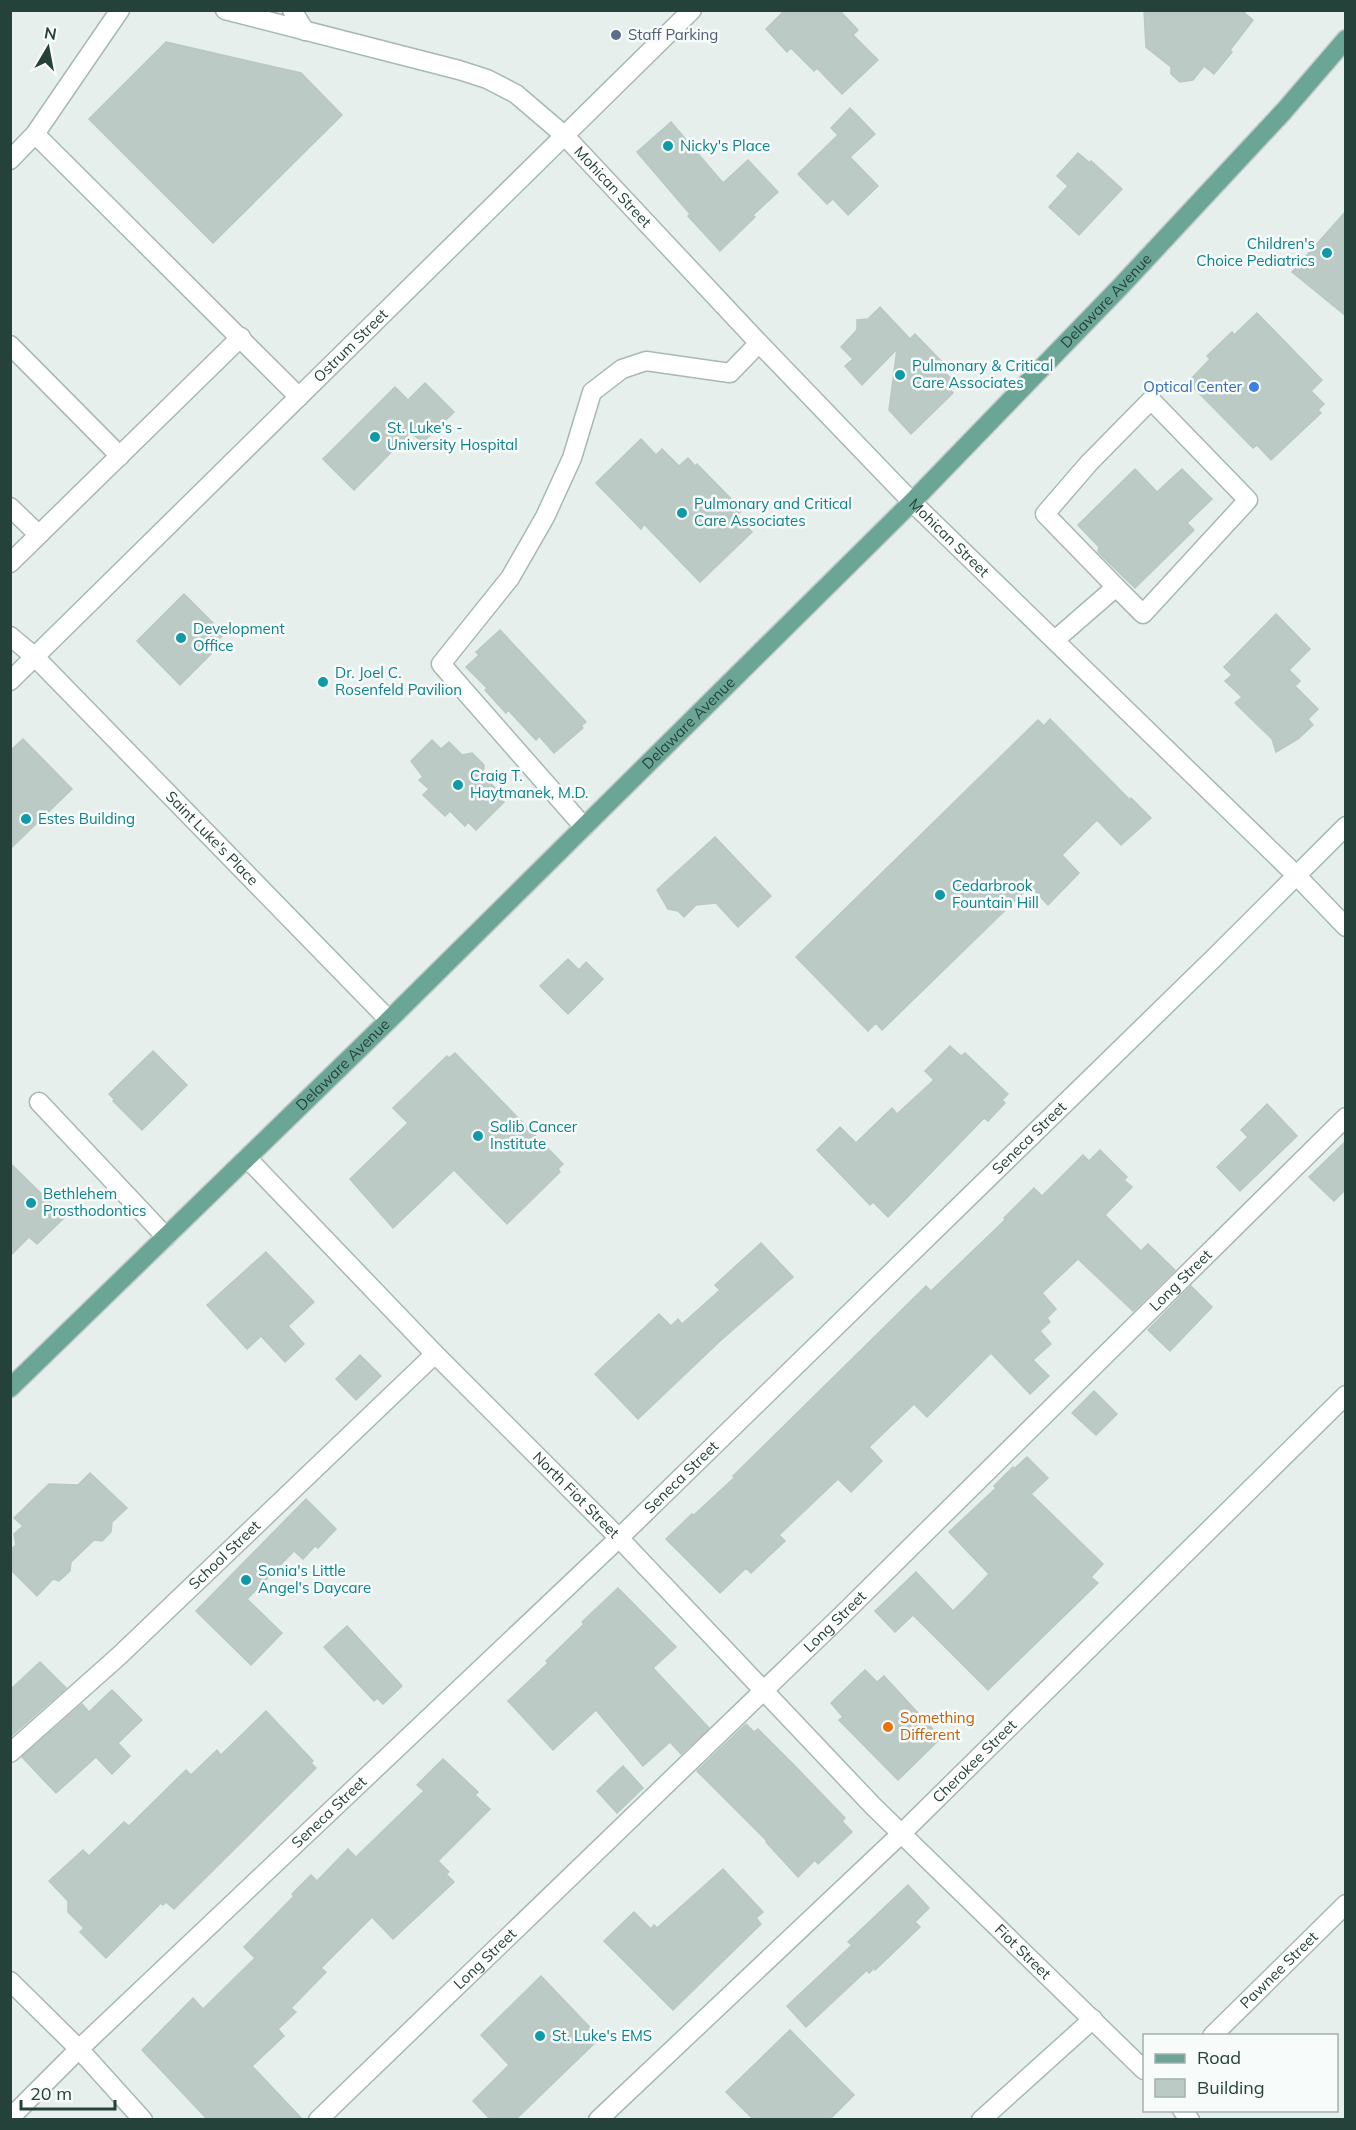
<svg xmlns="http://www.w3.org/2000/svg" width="1356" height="2130" viewBox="0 0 1356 2130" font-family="Mulish,sans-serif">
  <rect width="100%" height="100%" fill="#e6efeb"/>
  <g fill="#bbcac4" stroke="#b8c9c2" stroke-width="1.5">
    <path d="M785,10H839L858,30L853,35L878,60L842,94L817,68L814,71L791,48L787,52L766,29Z"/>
    <path d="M1144,10H1241L1253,20L1230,50L1232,52L1214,74L1204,66L1193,80L1180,82L1171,74V67L1146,47Z"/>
    <path d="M166,42L301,73L342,115L213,243L89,119Z"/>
    <path d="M850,108L875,134L850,157L878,186L848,215L833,199L827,204L798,174L838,135L831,128Z"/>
    <path d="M671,122L723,183L748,160L778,192L753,215L755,217L720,251L688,216L690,214L637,152Z"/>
    <path d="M1078,153L1090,163L1091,161L1122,189L1079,235L1049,207L1068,186L1057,176Z"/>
    <path d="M1346,211V316L1292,272Z"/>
    <path d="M880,307L910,339L915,334L946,366L942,369L955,383L949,388L953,393L911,434L889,410L897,349L862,385L845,366L853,359L841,347L857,330V320L868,319Z"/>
    <path d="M1257,313L1322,380L1311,391L1324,404L1318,410L1321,413L1271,460L1257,445L1253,448L1188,382L1210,359L1207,356L1232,332L1234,335Z"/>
    <path d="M425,383L454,412L422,443L411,432L354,490L323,459L395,387L408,400Z"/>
    <path d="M641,439L656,455L662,449L679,466L688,458L695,466L697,464L742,510L736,516L752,532L700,582L644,524L641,529L596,483Z"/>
    <path d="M1135,469L1157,492L1182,469L1212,499L1187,523L1194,530L1135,588L1098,552L1099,547L1078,525Z"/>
    <path d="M184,594L224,634L215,643L218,647L180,685L137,641Z"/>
    <path d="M1276,614L1310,649L1289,670L1300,681L1295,686L1318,709L1308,719L1313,725L1298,739L1276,752L1272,739L1235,703L1242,697L1225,681L1232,675L1224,667Z"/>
    <path d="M500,630L586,722L581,726L583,728L554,753L539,736L536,740L508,710L506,713L485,690L487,688L466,667L479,655L476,652Z"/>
    <path d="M1050,719L1130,800L1131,798L1151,818L1121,845L1097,820L1062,855L1079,873L1048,905L1030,886L882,1030L876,1023L868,1031L796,957L1038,720L1044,726Z"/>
    <path d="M23,739L72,789L10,849V751Z"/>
    <path d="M432,740L441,749L449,742L462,755L472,753L484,765L483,776L499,792L496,794L504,802L476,830L468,822L465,826L450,811L445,816L423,795L429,789L419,780L423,777L411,761Z"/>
    <path d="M715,837L771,896L738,927L716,903L696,905L684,917L678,911L668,909L657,890Z"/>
    <path d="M568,959L579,970L586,962L603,979L568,1014L540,986Z"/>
    <path d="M950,1046L961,1056L965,1053L1008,1094L1002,1100L1005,1103L988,1121L984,1118L888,1217L873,1202L870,1205L817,1150L840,1127L856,1143L892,1108L897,1114L934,1080L925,1071Z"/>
    <path d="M153,1051L187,1085L142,1130L113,1101L115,1100L109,1094Z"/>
    <path d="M455,1053L563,1164L558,1169L560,1172L507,1224L454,1170L393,1228L350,1179L408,1123L393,1108L447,1056L449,1058Z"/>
    <path d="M1267,1104L1297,1136L1240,1191L1217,1167L1248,1137L1241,1130Z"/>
    <path d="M1346,1141V1189L1334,1201L1309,1177Z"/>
    <path d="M1100,1150L1127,1177L1124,1180L1132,1187L1105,1215L1141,1251L1148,1244L1175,1270L1133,1311L1078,1259L1042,1293L1056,1309L1047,1318L1050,1322L1040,1331L1051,1344L1033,1360L1049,1376L1030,1394L991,1353L927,1417L914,1404L869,1447L882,1461L851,1492L838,1479L779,1535L785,1541L769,1556L751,1573L746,1568L720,1593L666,1539L692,1514L694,1515L735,1477L733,1476L926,1286L931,1291L1005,1220L1004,1218L1034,1188L1042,1196L1083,1155L1089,1161Z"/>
    <path d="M10,1163L65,1217L37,1244L29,1237L10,1256Z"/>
    <path d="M761,1243L793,1277L720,1341L638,1419L595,1374L659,1314L671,1326L678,1319L682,1324L720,1290L715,1285Z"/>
    <path d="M266,1252L314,1302L288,1326L304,1344L285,1362L261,1336L247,1349L207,1305Z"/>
    <path d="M1191,1286L1212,1307L1170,1351L1148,1330Z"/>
    <path d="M360,1355L381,1376L356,1400L336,1379Z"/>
    <path d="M1094,1391L1117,1414L1096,1435L1072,1413Z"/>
    <path d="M1027,1457L1048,1478L1031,1494L1103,1564L1091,1577L1098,1583L988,1690L913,1615L895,1632L875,1611L916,1572L953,1611L971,1593L989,1574L949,1532L996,1488L994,1486L1013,1467L1014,1469Z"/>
    <path d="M90,1473L127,1508L112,1522L111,1532L102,1541L94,1540L71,1562L70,1571L59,1581L53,1579L37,1596L10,1569V1550L16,1545L14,1534L23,1526L14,1518L49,1484L78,1485Z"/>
    <path d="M306,1499L336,1529L318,1548L315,1546L303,1559L294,1551L247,1599L282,1633L251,1665L196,1611Z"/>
    <path d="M618,1588L676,1647L653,1668L709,1728L681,1754L670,1742L643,1766L596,1710L553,1750L508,1701L548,1663L546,1661L584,1624L582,1622Z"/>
    <path d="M347,1626L402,1686L383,1704L377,1698L374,1701L324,1647Z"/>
    <path d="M40,1662L66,1688L10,1737V1690Z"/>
    <path d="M865,1670L877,1682L884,1676L941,1738L898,1780L839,1720L843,1717L831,1703Z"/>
    <path d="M112,1690L142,1720L118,1743L130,1756L112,1774L96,1757L56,1793L22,1757L82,1704L89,1712Z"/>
    <path d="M266,1711L313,1761L311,1763L316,1768L174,1909L166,1902L163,1905L161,1903L106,1958L80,1932L84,1928L68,1912V1901L49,1881L83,1850L89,1856L124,1822L129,1826L186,1770L191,1775L217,1750L221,1755Z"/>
    <path d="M746,1724L754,1732L758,1729L793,1764L845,1818L842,1821L852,1832L818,1864L815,1860L798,1877L766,1842L767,1841L697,1771Z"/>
    <path d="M443,1759L478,1792L475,1795L490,1809L438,1861L449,1872L446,1874L454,1882L393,1939L372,1917L321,1968L326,1972L291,2008L296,2012L278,2029L284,2036L252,2066L303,2120H208L142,2050L193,1998L203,2009L255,1958L244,1947L294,1896L292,1894L311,1875L317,1881L348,1849L356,1857L424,1791L417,1785Z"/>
    <path d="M623,1766L643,1788L617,1813L597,1791Z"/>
    <path d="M723,1869L763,1912L756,1918L761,1924L673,2010L604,1941L634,1912L651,1929L654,1925L657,1928Z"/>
    <path d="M908,1885L929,1908L915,1922L920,1927L875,1970L874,1968L869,1973L867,1970L806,2027L787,2006L852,1945L848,1942Z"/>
    <path d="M541,1976L600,2038L515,2120H491L473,2101L509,2065L481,2035Z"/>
    <path d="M790,2030L854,2095L829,2120H754L726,2092Z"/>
  </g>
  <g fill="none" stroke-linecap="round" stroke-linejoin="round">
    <defs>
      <g id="minor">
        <path id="s1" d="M225,10L459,70L487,79L516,94L564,135L759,343L912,502L1297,876L1346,927"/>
        <path d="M292,10L305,31"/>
        <path d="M35,134L299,397"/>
        <path d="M10,160L35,134L120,10"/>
        <path d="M10,345L120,456"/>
        <path d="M10,507L39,535"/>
        <path d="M10,563L241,337"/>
        <path id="s2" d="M10,636L35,657L389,1020"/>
        <path d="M1055,640L1116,587L1143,614L1248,500L1151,400L1089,463L1045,514L1116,587"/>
        <path id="s3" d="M10,681L692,10"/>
        <path d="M584,827L441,664L510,578L545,517L572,458L592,392L622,369L646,361L730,373L759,343"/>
        <path d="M39,1102L166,1237"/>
        <path id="s4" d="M247,1158L435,1354L619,1538L873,1806L1144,2070"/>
        <path id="s5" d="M10,1753L120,1655L435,1354"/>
        <path d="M10,1981L79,2049L143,2120"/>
        <path id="s6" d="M1212,2036L1346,1904"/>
        <path d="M1182,2110L1190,2120"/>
        <path id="s7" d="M10,2118L79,2049L619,1538L1216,956L1346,826"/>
        <path id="s8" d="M318,2120L841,1616L1346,1117"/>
        <path id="s9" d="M598,2120L901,1834L1346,1395"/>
        <path d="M981,2120L1093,2019"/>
      </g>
      <g id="major">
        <path id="s10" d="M10,1388L389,1020L912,502L1121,286L1284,111L1346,39"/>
      </g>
    </defs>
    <use href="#minor" stroke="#a8b8b2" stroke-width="21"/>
    <use href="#major" stroke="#c2cac8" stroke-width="21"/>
    <use href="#minor" stroke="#fff" stroke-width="18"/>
    <use href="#major" stroke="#6aa596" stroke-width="18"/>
  </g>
  <circle fill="#5c6f8a" stroke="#f7fbf9" stroke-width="2" cx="616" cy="35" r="6"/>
  <g fill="#0f9aa8" stroke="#f7fbf9" stroke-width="2">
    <circle cx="668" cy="146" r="6"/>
    <circle cx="1327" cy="253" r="6"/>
    <circle cx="900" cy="375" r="6"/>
    <circle cx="375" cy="437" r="6"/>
    <circle cx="682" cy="513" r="6"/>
    <circle cx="181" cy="638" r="6"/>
    <circle cx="323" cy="682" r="6"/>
    <circle cx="458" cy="785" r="6"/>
    <circle cx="26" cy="819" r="6"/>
    <circle cx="940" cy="895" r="6"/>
    <circle cx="478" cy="1136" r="6"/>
    <circle cx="31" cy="1203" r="6"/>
    <circle cx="246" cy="1580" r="6"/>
    <circle cx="540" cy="2036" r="6"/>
  </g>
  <circle fill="#3f7fe0" stroke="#f7fbf9" stroke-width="2" cx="1254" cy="387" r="6"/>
  <circle fill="#e8710a" stroke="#f7fbf9" stroke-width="2" cx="888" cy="1727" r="6"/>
  <g text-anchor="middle" stroke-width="5" stroke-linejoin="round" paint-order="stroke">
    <g font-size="15" fill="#4e5e75" stroke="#f7fbf9" text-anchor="start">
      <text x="628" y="40">Staff Parking</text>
    </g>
    <g font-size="15" fill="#0d838f" stroke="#f7fbf9" text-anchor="start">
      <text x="680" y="151">Nicky's Place</text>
      <text x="1315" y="249" text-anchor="end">Children's<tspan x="1315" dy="17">Choice Pediatrics</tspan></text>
      <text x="912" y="371">Pulmonary &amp; Critical<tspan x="912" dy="17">Care Associates</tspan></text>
      <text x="387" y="433">St. Luke's -<tspan x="387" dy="17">University Hospital</tspan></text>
      <text x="694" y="509">Pulmonary and Critical<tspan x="694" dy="17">Care Associates</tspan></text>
      <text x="193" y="634">Development<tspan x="193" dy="17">Office</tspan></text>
      <text x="335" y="678">Dr. Joel C.<tspan x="335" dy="17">Rosenfeld Pavilion</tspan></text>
      <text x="470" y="781">Craig T.<tspan x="470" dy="17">Haytmanek, M.D.</tspan></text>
      <text x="38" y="824">Estes Building</text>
      <text x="952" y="891">Cedarbrook<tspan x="952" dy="17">Fountain Hill</tspan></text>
      <text x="490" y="1132">Salib Cancer<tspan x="490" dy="17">Institute</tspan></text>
      <text x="43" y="1199">Bethlehem<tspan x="43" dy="17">Prosthodontics</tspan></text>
      <text x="258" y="1576">Sonia's Little<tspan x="258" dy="17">Angel's Daycare</tspan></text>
      <text x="552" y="2041">St. Luke's EMS</text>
    </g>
    <g font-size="15" fill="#24423a" stroke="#f7fbf9">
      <text dy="5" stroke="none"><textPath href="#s1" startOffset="438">Mohican Street</textPath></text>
      <text dy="5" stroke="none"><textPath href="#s10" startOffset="1544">Delaware Avenue</textPath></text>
      <text dy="5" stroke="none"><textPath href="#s3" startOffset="478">Ostrum Street</textPath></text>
      <text dy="5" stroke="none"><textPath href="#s1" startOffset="924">Mohican Street</textPath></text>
      <text dy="5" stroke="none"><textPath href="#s10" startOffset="950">Delaware Avenue</textPath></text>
      <text dy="5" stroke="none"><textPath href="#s2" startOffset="286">Saint Luke's Place</textPath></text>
      <text dy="5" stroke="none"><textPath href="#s10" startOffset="464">Delaware Avenue</textPath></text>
      <text dy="5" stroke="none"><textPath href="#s7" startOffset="1414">Seneca Street</textPath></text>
      <text dy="5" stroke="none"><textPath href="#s8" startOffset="1204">Long Street</textPath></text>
      <text dy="5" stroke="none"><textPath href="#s7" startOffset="928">Seneca Street</textPath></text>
      <text dy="5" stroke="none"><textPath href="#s4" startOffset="471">North Fiot Street</textPath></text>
      <text dy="5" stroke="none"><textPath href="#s5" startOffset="292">School Street</textPath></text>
      <text dy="5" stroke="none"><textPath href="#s8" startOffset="718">Long Street</textPath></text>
      <text dy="5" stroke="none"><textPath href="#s9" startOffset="520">Cherokee Street</textPath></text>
      <text dy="5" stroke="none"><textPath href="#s7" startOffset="442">Seneca Street</textPath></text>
      <text dy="5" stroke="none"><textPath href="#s4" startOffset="1110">Fiot Street</textPath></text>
      <text dy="5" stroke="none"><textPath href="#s8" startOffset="232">Long Street</textPath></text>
      <text dy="5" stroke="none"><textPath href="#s6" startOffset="94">Pawnee Street</textPath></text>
    </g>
    <g font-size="15" fill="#366cbe" stroke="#f7fbf9" text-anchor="end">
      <text x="1242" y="392">Optical Center</text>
    </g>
    <g font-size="15" fill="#c56008" stroke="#f7fbf9" text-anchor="start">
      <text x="900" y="1723">Something<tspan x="900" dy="17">Different</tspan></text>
    </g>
  </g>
  <rect width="1356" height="2130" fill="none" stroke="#24423a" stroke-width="24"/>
  <rect x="1143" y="2034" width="195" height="78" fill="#f7fbf9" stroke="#a3b1ad" stroke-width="1.5"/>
  <rect x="1155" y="2054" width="30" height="9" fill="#6aa596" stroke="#a3b1ad" stroke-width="1.5"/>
  <text x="1197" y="2064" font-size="18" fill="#24423a">Road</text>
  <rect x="1155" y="2079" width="30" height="18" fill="#bbcac4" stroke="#a3b1ad" stroke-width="1.5"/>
  <text x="1197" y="2094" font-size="18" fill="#24423a">Building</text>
  <g transform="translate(48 48) rotate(10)" stroke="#f7fbf9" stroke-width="4.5" paint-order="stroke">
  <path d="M0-4.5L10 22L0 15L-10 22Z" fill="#24423a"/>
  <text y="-9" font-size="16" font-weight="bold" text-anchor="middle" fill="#24423a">N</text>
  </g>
  <path d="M21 2100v9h94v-9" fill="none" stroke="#24423a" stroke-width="3"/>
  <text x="30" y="2100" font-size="18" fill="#24423a" stroke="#f7fbf9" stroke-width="4.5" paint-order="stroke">20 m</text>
</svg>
